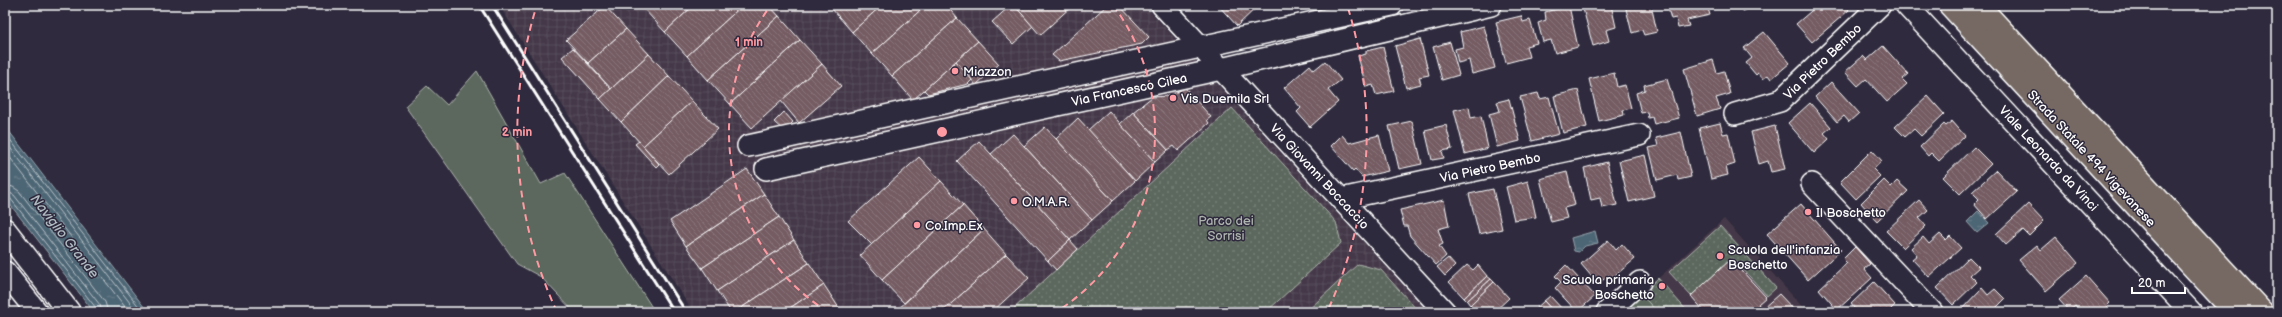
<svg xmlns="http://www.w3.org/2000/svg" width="2282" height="317" viewBox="0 0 2282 317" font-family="'Balsamiq Sans',sans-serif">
  <defs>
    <pattern id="industrial-grid" width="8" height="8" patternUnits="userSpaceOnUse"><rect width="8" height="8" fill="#443948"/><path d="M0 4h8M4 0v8" fill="none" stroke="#574d5a"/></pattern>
    <pattern id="park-dots" width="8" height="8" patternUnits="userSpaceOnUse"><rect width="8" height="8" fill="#5c685d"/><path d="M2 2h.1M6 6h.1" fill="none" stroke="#747f75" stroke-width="1.8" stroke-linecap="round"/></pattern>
    <pattern id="water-ripples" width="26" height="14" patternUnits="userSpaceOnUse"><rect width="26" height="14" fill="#4d6675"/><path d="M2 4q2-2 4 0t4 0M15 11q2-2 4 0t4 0" fill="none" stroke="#687d8a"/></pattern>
    <pattern id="building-back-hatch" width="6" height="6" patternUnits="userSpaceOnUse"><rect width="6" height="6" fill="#745c63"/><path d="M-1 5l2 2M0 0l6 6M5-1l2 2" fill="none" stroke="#89747a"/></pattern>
  </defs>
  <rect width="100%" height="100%" fill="#2f2a3d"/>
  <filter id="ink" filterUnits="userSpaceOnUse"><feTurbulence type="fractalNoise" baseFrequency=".025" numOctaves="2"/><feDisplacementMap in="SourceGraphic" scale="8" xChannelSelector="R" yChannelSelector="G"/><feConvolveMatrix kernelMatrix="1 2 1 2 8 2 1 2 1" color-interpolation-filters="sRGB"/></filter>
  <g filter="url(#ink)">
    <path fill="#443948" d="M1724,219L1807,312H1621Z"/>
    <path fill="url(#industrial-grid)" d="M499,5H1144L1428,312H693Z"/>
    <g fill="#5c685d" stroke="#aeb4ae">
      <path d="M477,71L541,184L565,173L655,312H574L541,277L517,264L405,106L427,86L447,105Z"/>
      <path d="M1641,294L1657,312H1621Z"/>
    </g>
    <g fill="url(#park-dots)" stroke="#aeb4ae">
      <path d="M1232,108L1336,222L1341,243L1266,312H1010Z"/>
      <path d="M1720,226L1776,288L1767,296L1733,258L1691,296L1669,272Z"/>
      <path d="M1358,264L1381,270L1419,312H1306Z"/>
      <path d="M1658,278L1688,312H1657L1641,294Z"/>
    </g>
    <g fill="url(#water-ripples)" stroke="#94a3ac">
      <path d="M5,126L148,312H94L5,198Z"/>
      <path d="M1978,211L1989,223L1977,233L1967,222Z"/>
      <path d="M1595,231L1598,243L1585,246L1579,252L1574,251L1571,238Z"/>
    </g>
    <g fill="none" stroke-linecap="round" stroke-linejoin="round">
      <g stroke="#b8c2c8" stroke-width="1">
        <path d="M5,133L143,312"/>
        <path d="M5,141L137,312"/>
        <path d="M5,151L129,312"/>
        <path d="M5,185L13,187L19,191L105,302L108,312"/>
        <path d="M5,191L14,195L100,305L102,312"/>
        <path d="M5,196L10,198L96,308L97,312"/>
      </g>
    </g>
    <g fill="url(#building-back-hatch)" stroke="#fff">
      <path d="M647,5H694L665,32L643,8Z"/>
      <path d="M694,5H743L687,56L665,32Z"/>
      <path d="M743,5H769L779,16L708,80L687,56Z"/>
      <path d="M837,5H882L852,32L832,9Z"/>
      <path d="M882,5H926L872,54L852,32Z"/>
      <path d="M926,5H946L957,18L892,76L872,54Z"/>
      <path d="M1011,5H1014L1033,26L1013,44L992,22Z"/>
      <path d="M1018,5H1073L1040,35L1016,7Z"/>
      <path d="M1107,5H1119L1149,37L1142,44L1059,61L1052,55Z"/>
      <path d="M1218,5H1259L1237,26Z"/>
      <path d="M1582,5H1611L1616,27L1606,30L1609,41L1593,46Z"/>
      <path d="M1625,5H1651L1657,32L1644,35L1642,30L1632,33Z"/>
      <path d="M1667,5H1707L1710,15L1687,20L1689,26L1678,28L1676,18L1671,19Z"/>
      <path d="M1740,5H1756L1757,6L1742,11Z"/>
      <path d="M1818,5H1845L1849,10L1812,42L1796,24Z"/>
      <path d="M605,6L626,29L588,63L566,40Z"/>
      <path d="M1569,6L1578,47L1555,53L1551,40L1543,42L1538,23L1546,20L1545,12Z"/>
      <path d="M779,16L800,40L730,104L708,80Z"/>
      <path d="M1521,16L1523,22L1530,20L1537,43L1526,46L1529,57L1506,63L1496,22Z"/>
      <path d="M957,18L978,41L913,100L892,76Z"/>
      <path d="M1484,26L1495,68L1472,74L1469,60L1458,63L1455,49L1463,47L1460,32Z"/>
      <path d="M626,29L649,54L611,89L588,63Z"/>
      <path d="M1764,32L1790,63L1771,79L1768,75L1763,79L1758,73L1756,75L1746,63L1752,58L1744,48Z"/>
      <path d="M1420,39L1429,75L1419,77L1421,84L1406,88L1395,46Z"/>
      <path d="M800,40L822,64L752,128L730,104Z"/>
      <path d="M978,41L999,64L976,85L956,61Z"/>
      <path d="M1450,42L1459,75L1442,80L1433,47Z"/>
      <path d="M1883,46L1908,74L1902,79L1907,84L1887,102L1866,79L1858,86L1845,72L1863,56L1867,60Z"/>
      <path d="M1383,47L1394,91L1376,95L1373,85L1366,87L1358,56L1366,54V51Z"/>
      <path d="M573,48L611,89L600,99L562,57Z"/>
      <path d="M649,54L669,76L621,122L600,99Z"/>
      <path d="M1713,60L1717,73L1724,71L1730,94L1716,98L1720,109L1697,116L1684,69Z"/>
      <path d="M956,61L972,80L968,84L928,94L924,90Z"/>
      <path d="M1325,61L1341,80L1328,90L1338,102L1310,127L1297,112L1301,108L1284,88L1310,65L1314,70Z"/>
      <path d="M822,64L841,86L799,123L781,101Z"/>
      <path d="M1614,73L1617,87L1625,85L1631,108L1623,110L1624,115L1599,121L1589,79Z"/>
      <path d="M669,76L692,101L643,146L621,122Z"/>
      <path d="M1667,79L1679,118L1654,124L1652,117L1648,118L1647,112L1641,113L1636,93L1645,90L1644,85Z"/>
      <path d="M1831,82L1859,113L1849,122L1844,116L1837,122L1815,97Z"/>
      <path d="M1185,88L1211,117L1207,120L1209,123L1178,151L1174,146L1168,150L1133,112L1152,97L1168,96Z"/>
      <path d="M1578,90L1587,127L1563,133L1554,96Z"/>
      <path d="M1538,93L1540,99L1549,97L1559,134L1532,141L1520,97Z"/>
      <path d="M1928,96L1944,114L1921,136L1914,129L1905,137L1895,127Z"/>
      <path d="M1509,99L1520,141L1497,147L1489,114L1500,111L1497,102Z"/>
      <path d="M692,101L718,129L669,174L643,146Z"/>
      <path d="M1810,103L1831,127L1824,133L1829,139L1814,153L1788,123Z"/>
      <path d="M1469,107L1471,118L1481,116L1488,148L1465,154L1454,110Z"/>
      <path d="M1109,111L1155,162L1135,181L1088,130Z"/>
      <path d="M784,112L793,122L784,131L774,122Z"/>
      <path d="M1133,112L1168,150L1155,162L1120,124Z"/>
      <path d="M1078,118L1135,181L1113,201L1056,139Z"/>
      <path d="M1412,121L1422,164L1399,169L1389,126Z"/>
      <path d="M1952,121L1965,136L1939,161L1931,153L1928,156L1920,147L1944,124L1946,126Z"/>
      <path d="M1720,123L1723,134L1728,133L1735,164L1726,167L1728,175L1711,179L1699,128Z"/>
      <path d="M1446,125L1452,149L1442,151L1444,158L1432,160L1425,130Z"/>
      <path d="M1775,126L1785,169L1771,172L1768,161L1759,164L1751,132Z"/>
      <path d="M1045,127L1113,201L1092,220L1024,146Z"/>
      <path d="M1681,132L1691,177L1678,180L1677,175L1657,180L1649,148L1658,146L1656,138Z"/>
      <path d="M1013,134L1092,220L1070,240L991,154Z"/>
      <path d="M1342,135L1349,143L1379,135L1388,171L1362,177L1355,169L1353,171L1331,146Z"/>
      <path d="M639,141L659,164L656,167L635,144Z"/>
      <path d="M979,141L1070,240L1048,261L957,161Z"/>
      <path d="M1974,147L1991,164L1960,194L1943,177Z"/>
      <path d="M1872,150L1882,161L1873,169L1880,176L1856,199L1840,182Z"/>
      <path d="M1645,155L1654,196L1629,202L1619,161Z"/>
      <path d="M919,157L941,181L872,245L848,221Z"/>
      <path d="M1607,162L1617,205L1602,208L1600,198L1591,200L1584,168Z"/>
      <path d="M747,169L764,194L686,246L670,221Z"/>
      <path d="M1996,170L2017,192L1987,219L1974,204L1979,199L1972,192Z"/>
      <path d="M1567,172L1575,205L1564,208L1567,218L1551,222L1540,179Z"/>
      <path d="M1884,180L1891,187L1897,181L1908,191L1877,221L1861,203Z"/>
      <path d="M941,181L963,205L882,280L860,255Z"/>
      <path d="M1528,181L1536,217L1514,220L1506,187Z"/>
      <path d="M1493,189L1502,229L1479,234L1469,194Z"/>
      <path d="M764,194L779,217L702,268L686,246Z"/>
      <path d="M1444,200L1449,226L1438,229L1443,244L1439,246L1446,256L1436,265L1410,236L1407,226H1404L1400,210Z"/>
      <path d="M1919,200L1928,210L1919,218L1926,226L1903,248L1886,231Z"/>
      <path d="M1801,204L1841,250L1808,280L1767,234Z"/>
      <path d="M2028,204L2044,221L2029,236L2023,230L2006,245L1996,234Z"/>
      <path d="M963,205L984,229L904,303L882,280Z"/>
      <path d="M779,217L794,240L717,291L702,268Z"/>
      <path d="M984,229L1006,254L942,312H895Z"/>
      <path d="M1940,234L1946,240L1950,236L1961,248L1929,277L1912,259L1917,255L1911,248L1923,237L1929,244Z"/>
      <path d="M2056,237L2078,263L2046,291L2019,260L2037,245L2041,250Z"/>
      <path d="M794,240L809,263L735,312H731L717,291Z"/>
      <path d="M1070,240L1078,249L1056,270L1048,261Z"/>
      <path d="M1608,240L1616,250L1622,244L1635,259L1612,278L1609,275L1598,284L1581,264Z"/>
      <path d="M1855,247L1870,264L1864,269L1872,278L1837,310L1819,289L1847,263L1843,259Z"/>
      <path d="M1006,254L1029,278L992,312H942Z"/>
      <path d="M1969,257L1979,267L1970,275L1977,282L1953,305L1937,288Z"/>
      <path d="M1448,258L1455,266L1445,276L1437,267Z"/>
      <path d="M1731,259L1766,297L1758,304L1762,309L1779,294L1796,312H1705L1691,296Z"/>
      <path d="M809,263L824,285L784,312H735Z"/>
      <path d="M1467,265L1473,270L1478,265L1487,276L1464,298L1449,282Z"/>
      <path d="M1566,265L1595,296L1577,312L1555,288L1561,282L1555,276Z"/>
      <path d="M1487,276L1491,279L1467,301L1464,298Z"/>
      <path d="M2086,276L2110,303L2101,312H2080L2075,306L2069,311L2059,300Z"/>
      <path d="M1491,279L1494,282L1470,305L1467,301Z"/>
      <path d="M1494,282L1509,298L1494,312L1491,310L1477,312L1470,305Z"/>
      <path d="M1874,282L1895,305L1888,312H1857L1851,304Z"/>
      <path d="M824,285L839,308L833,312H784Z"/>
      <path d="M1982,288L1988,295L1995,289L2005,299L1992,312H1959Z"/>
      <path d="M1550,296L1565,312H1554L1544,301Z"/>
      <path d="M1544,301L1554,312H1532Z"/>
    </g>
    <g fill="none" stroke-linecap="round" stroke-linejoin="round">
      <defs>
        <g id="street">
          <path d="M1162,5L1445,312"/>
          <path d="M1906,5L2191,312"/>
          <path d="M1735,114L1780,101L1880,5"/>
          <path d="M748,146L1392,5"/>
          <path d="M766,169L1221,69L1491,5"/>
          <path d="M1812,184L1932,312"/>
          <path d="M1341,199L1639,135"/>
          <path d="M5,272L37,312"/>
          <path d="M1607,312L1640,282"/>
        </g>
        <path id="secondary" d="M5,230L69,312"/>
        <g id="primary">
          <path d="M1950,5L2235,312"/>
          <path d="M1978,5L2262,312"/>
        </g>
      </defs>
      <use href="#street" stroke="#fff" stroke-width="24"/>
      <use href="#secondary" stroke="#fff" stroke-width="25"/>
      <use href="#primary" stroke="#fff" stroke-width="25"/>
      <use href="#street" stroke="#2f2a3d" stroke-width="21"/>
      <use href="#secondary" stroke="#2f2a3d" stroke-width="22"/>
      <use href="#primary" stroke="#766964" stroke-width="22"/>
      <g stroke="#fff" stroke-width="3">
        <path d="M479,5L674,312"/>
        <path d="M492,5L686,312"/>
      </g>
    </g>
  </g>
  <g fill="none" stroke="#ff9aa2" stroke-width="2" stroke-dasharray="7 5">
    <path d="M828 312A213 213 0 0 1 771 5M1113 5A213 213 0 0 1 1056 312"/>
    <path d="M557 312A425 425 0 0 1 536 8M1348 8A425 425 0 0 1 1327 312"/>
  </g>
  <g fill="#ff9aa2" stroke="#2f2a3d" stroke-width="1.5">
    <circle cx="955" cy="71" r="4"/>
    <circle cx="1173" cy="98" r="4"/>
    <circle cx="1014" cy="201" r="4"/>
    <circle cx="1808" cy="212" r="4"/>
    <circle cx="917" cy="225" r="4"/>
    <circle cx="1720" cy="256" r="4"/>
    <circle cx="1662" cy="286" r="4"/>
  </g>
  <g text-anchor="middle" stroke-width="3" stroke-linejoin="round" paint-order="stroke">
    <g font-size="13" fill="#fff" stroke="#2f2a3d">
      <text transform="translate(1822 61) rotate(-44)" y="5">Via Pietro Bembo</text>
      <text transform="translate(1129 89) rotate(-12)" y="5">Via Francesco Cilea</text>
      <text transform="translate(2049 158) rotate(47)" y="5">Viale Leonardo da Vinci</text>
      <text transform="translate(2092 158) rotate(47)" y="5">Strada Statale 494 Vigevanese</text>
      <text transform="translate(1490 167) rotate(-12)" y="5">Via Pietro Bembo</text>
      <text transform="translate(1320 176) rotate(47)" y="5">Via Giovanni Boccaccio</text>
    </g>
    <g font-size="13" fill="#fff" stroke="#2f2a3d" text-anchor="start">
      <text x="963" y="76">Miazzon</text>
      <text x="1181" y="103">Vis Duemila Srl</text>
      <text x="1022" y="206">O.M.A.R.</text>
      <text x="1816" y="217">Il Boschetto</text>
      <text x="925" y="230">Co.Imp.Ex</text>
      <text x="1728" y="254">Scuola dell'infanzia<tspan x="1728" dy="15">Boschetto</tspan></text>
      <text x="1654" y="284" text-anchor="end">Scuola primaria<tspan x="1654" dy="15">Boschetto</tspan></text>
    </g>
    <g font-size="13" fill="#aeb4ae" stroke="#2f2a3d">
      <text x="1226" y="225">Parco dei<tspan x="1226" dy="15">Sorrisi</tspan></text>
    </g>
    <g font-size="14" font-style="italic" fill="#afbac1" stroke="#2f2a3d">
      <text transform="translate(65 236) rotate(52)" y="5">Naviglio Grande</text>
    </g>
  </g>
  <circle cx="942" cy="132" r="6" fill="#ff9aa2" stroke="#2f2a3d" stroke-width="2"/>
  <g font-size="12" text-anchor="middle" font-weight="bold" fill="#ff9aa2" stroke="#2f2a3d" stroke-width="3" stroke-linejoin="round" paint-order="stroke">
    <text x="749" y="46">1 min</text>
    <text x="517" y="136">2 min</text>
  </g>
  <rect width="2282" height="317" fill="none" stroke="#2f2a3d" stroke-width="20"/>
  <rect x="10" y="10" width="2262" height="297" fill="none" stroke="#fff" stroke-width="1.5" filter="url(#ink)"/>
  <path d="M2132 287v6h53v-6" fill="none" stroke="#ffffff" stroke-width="2"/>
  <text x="2138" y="287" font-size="12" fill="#ffffff" stroke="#2f2a3d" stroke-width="3" paint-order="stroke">20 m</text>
</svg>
